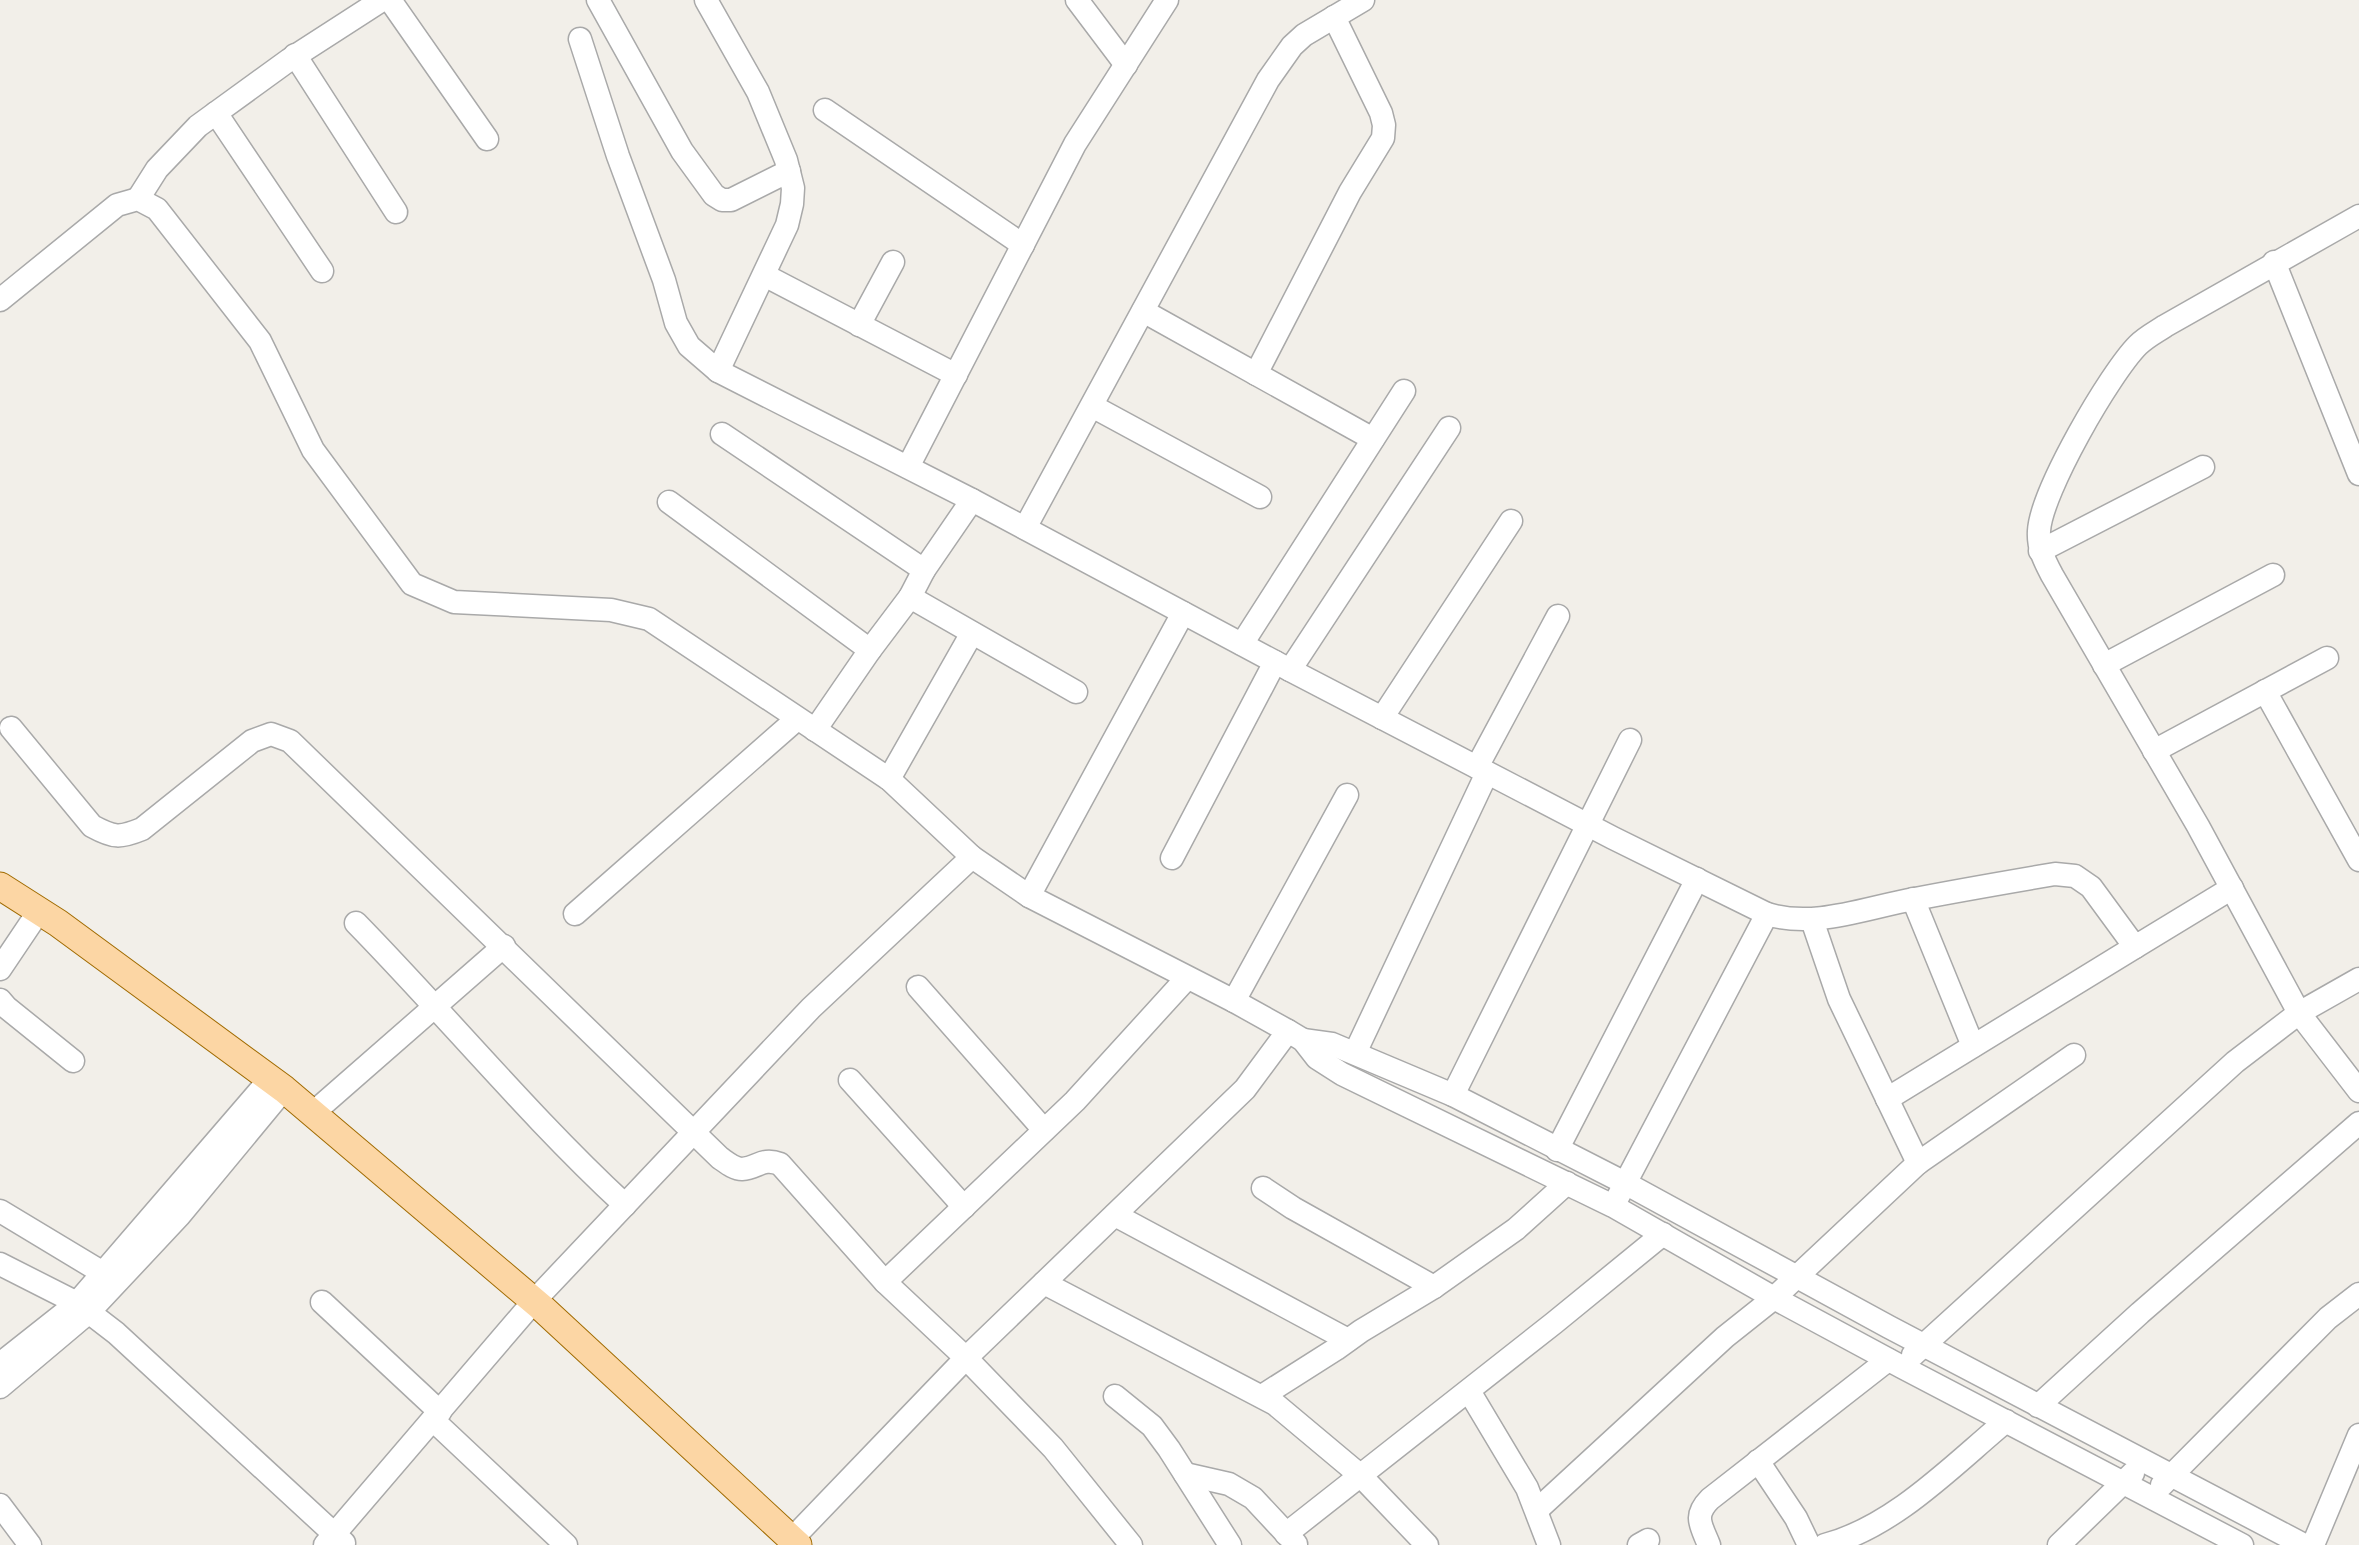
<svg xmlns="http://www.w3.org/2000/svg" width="2359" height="1545" viewBox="0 0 2359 1545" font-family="'Asap Condensed',sans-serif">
  <rect width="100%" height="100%" fill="#f2efe9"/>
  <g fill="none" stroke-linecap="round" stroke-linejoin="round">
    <defs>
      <g id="minor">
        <path d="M390,0L487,139"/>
        <path d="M598,0L682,151L714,195L722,200H731L789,171"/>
        <path d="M706,0L758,92L786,160L793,188L792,204L787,225L718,371"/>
        <path d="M1077,0L1126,65"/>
        <path d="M580,39L618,156L664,280L676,323L689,346L718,371L972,500L1290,670L1613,838L1767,914C1815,929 1867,907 1915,899C1961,890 2008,882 2055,874L2075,876L2091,887L2135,947L2232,888"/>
        <path d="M295,55L396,212"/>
        <path d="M825,110L1023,245"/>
        <path d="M216,113L322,271"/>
        <path d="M138,199L157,169L198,126L289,60L382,0"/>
        <path d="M2359,216L2165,326C2156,332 2146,337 2138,345C2110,373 2041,492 2039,531C2038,548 2044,560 2052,575L2198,826L2299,1013L2359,1091"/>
        <path d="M2274,262L2359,474"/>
        <path d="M764,275L956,375"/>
        <path d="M0,300L117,205L138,199L157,209L260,341L313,450L412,584L454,602L611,610L649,619L889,779L972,857L1029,896L1234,1001L1288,1031L1303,1040L1317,1058L1342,1074L1613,1206L1774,1298L1902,1367L2242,1545"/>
        <path d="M1143,311L1373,439"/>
        <path d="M859,325L893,262"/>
        <path d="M1256,374L1350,192L1383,138L1384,125L1381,113L1334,17"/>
        <path d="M1092,406L1260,497"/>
        <path d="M722,434L924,570"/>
        <path d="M908,467L1075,144L1167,0"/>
        <path d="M669,502L870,650"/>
        <path d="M1025,528L1268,80L1292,46L1304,35L1363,0"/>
        <path d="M2040,551L2203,467"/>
        <path d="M910,597L1076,692"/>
        <path d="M1242,644L1404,391"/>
        <path d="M2104,665L2273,575"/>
        <path d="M1290,670L1449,428"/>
        <path d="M2265,691L2359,860"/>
        <path d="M1382,718L1511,521"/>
        <path d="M11,728L92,826C114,838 120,838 142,829L252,741L271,734L290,741L720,1158C726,1162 734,1169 742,1169C758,1168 762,1157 780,1164L885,1282L966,1358L1053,1448L1131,1545"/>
        <path d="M815,730L870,650L910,597L924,570L972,500"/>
        <path d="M2154,751L2327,658"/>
        <path d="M1477,767L1558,616"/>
        <path d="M889,779L972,633"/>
        <path d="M1172,858L1275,662"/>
        <path d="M1029,896L1183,613"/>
        <path d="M1913,899L1973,1046"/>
        <path d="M575,914L797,719"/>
        <path d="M1812,920L1839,999L1918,1163"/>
        <path d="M356,923C447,1016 530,1117 625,1205"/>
        <path d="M0,969L39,911"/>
        <path d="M918,987L1044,1130"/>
        <path d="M0,1000L6,1007L73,1061"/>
        <path d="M1234,1001L1347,795"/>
        <path d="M1303,1040L1332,1044L1453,1095L1625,1183L1889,1327L2304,1545"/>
        <path d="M1355,1053L1487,773"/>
        <path d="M850,1080L964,1207"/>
        <path d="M1453,1095L1630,740"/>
        <path d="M1887,1099L2135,947"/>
        <path d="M313,1113L504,946"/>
        <path d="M1557,1150L1697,879"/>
        <path d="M1263,1188L1293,1208L1434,1287"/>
        <path d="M1618,1197L1767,914"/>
        <path d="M0,1211L103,1273"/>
        <path d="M1115,1215L1348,1340"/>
        <path d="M0,1264L77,1303L116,1333L344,1543"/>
        <path d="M885,1282L1075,1101L1187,978"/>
        <path d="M1044,1283L1275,1404L1361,1476L1427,1545"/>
        <path d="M322,1302L440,1412"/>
        <path d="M1913,1355L2235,1062L2299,1013L2359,979"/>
        <path d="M0,1364L77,1303L270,1079"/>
        <path d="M0,1387L89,1312L179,1216L284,1089"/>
        <path d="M1469,1391L1527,1488L1549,1545"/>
        <path d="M1115,1396L1152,1426L1169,1449L1230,1545"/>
        <path d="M1262,1396L1336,1349L1361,1331L1434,1287L1516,1229L1567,1183"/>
        <path d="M2038,1406L2140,1313L2359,1123"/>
        <path d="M433,1420L566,1545"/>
        <path d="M1758,1461L1796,1518L1809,1545"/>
        <path d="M1185,1474L1229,1484L1253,1498L1296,1544"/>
        <path d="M2162,1485L2328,1318L2359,1294"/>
        <path d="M0,1505L30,1545"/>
        <path d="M1537,1510L1725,1337L1774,1298L1918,1163L2074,1055"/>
        <path d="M1286,1534L1554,1323L1663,1234"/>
        <path d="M792,1539L966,1358L1245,1089L1288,1031"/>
        <path d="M325,1545L534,1301L811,1008L972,857"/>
        <path d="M1639,1545L1648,1540"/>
        <path d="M1709,1545C1701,1525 1693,1516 1710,1499L1888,1360"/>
        <path d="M1825,1545C1894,1527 1952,1466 2006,1421"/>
        <path d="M2059,1545L2133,1473"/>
        <path d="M2313,1545L2359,1435"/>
      </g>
      <path id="major" d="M0,886L58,923L284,1089L541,1307L798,1545"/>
    </defs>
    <use href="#minor" stroke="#a9a9a9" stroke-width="25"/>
    <use href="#major" stroke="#a06b00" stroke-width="29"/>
    <use href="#minor" stroke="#fff" stroke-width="22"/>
    <use href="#major" stroke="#fcd6a4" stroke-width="27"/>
  </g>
</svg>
